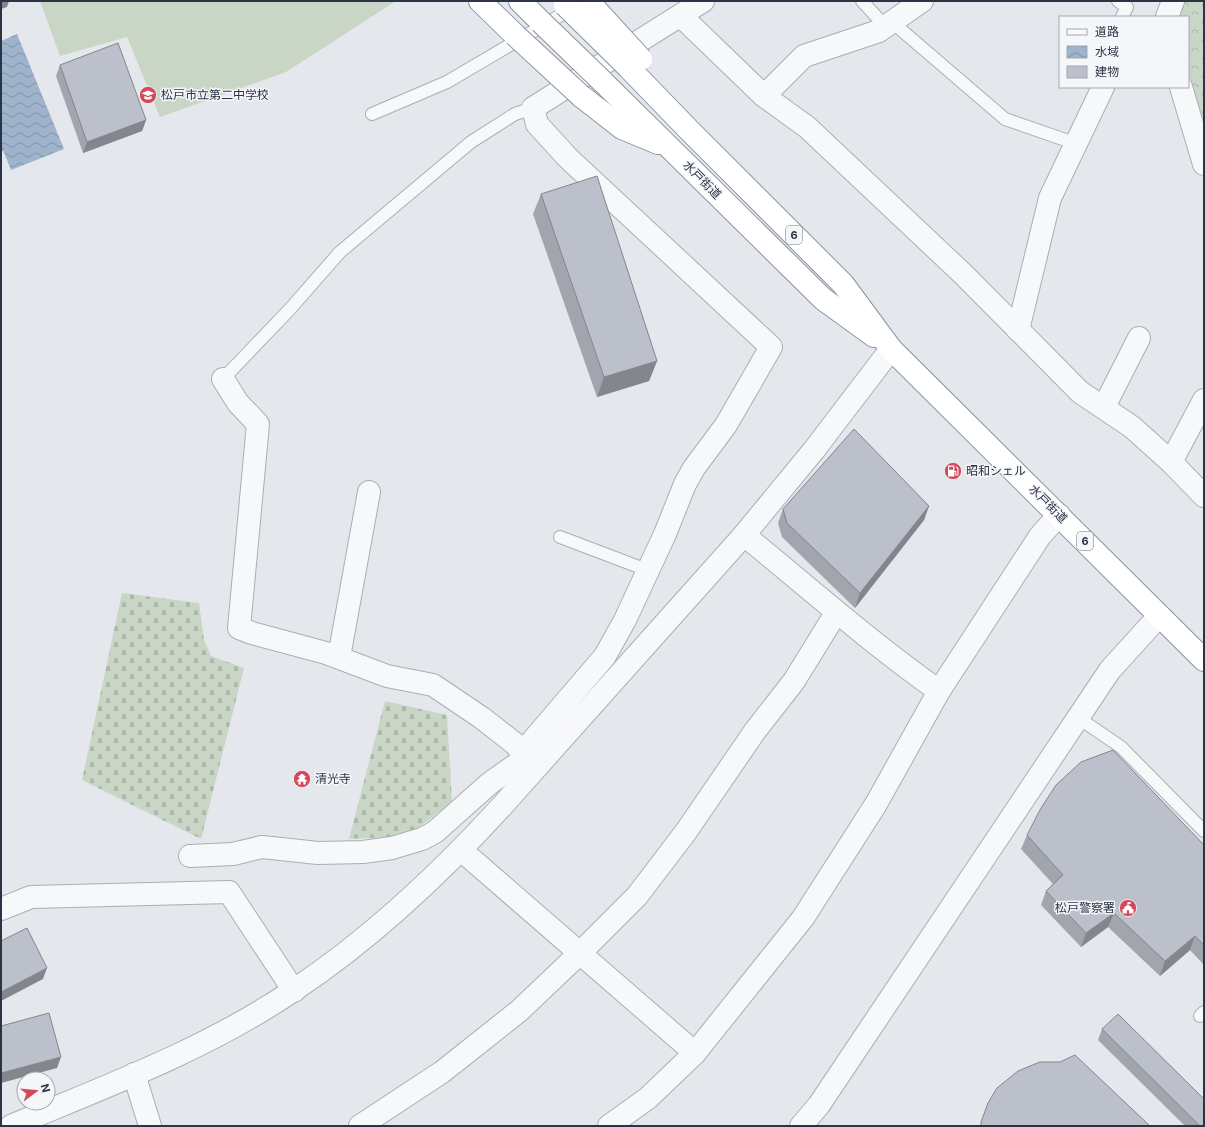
<svg xmlns="http://www.w3.org/2000/svg" width="1205" height="1127" viewBox="0 0 1205 1127" font-family="Inter,'Noto Sans JP',sans-serif">
  <defs>
    <pattern id="forest-crowns" width="20" height="18" patternUnits="userSpaceOnUse"><rect width="20" height="18" fill="#c9d6c5"/><path d="M2 6a3 3 0 1 1 6 0M12 15a3 3 0 1 1 6 0" fill="none" stroke="#adb8ab"/></pattern>
    <pattern id="cemetery-stones" width="16" height="16" patternUnits="userSpaceOnUse"><rect width="16" height="16" fill="#c9d6c5"/><path d="M2 7V4a2 2 0 0 1 4 0v3zM10 15v-3a2 2 0 0 1 4 0v3z" fill="#adb8ab"/></pattern>
    <pattern id="water-waves" width="16" height="10" patternUnits="userSpaceOnUse"><rect width="16" height="10" fill="#9fb4cc"/><path d="M0 5q4-4 8 0t8 0" fill="none" stroke="#8293a7"/></pattern>
  </defs>
  <rect width="100%" height="100%" fill="#e4e7ec"/>
  <path fill="url(#forest-crowns)" d="M1181,1H1204V144L1188,80V17H1174Z"/>
  <g fill="url(#cemetery-stones)">
    <path d="M122,593L199,603L204,640L211,656L244,668L201,839L82,780Z"/>
    <path d="M385,701L447,715L452,802L417,829L394,837L349,839Z"/>
  </g>
  <path fill="#c9d6c5" d="M40,1H396L286,72L160,117L127,37L60,56Z"/>
  <path fill="url(#water-waves)" d="M17,34L64,149L11,170L1,145V41Z"/>
  <g fill="none" stroke-linecap="round" stroke-linejoin="round">
    <defs>
      <g id="service">
        <path d="M862,1L885,26"/>
        <path d="M1118,1L1127,7L1122,17"/>
        <path d="M892,22L1005,119L1077,144"/>
        <path d="M372,114L447,82L561,15"/>
        <path d="M223,379L290,309L340,252L471,142L515,114L533,108"/>
        <path d="M560,537L647,570"/>
        <path d="M1077,717L1121,747L1204,831"/>
        <path d="M1200,1016L1204,1012"/>
      </g>
      <g id="minor">
        <path d="M681,16L764,96L804,56L879,31L922,1"/>
        <path d="M1167,17L1173,1"/>
        <path d="M1181,87L1204,164"/>
        <path d="M764,96L807,127L963,274L1080,392L1132,427L1171,462L1204,496"/>
        <path d="M1018,330L1050,198L1103,87"/>
        <path d="M223,379L238,403L258,424L239,628L252,633L326,653L387,676L433,685L482,718L514,743L532,763"/>
        <path d="M1104,407L1139,338"/>
        <path d="M1171,462L1204,400"/>
        <path d="M744,535C809,588 871,643 939,691"/>
        <path d="M339,657L369,492"/>
        <path d="M522,753L605,656L625,620L665,534L685,484L694,468L726,425L771,347L568,158L537,124L533,108L703,1"/>
        <path d="M461,850L695,1053"/>
        <path d="M190,856L233,854L262,847L318,853L363,852L392,848L422,839L435,832L490,783L527,757"/>
        <path d="M1,909L31,897L229,892L294,991"/>
        <path d="M134,1074L150,1126"/>
        <path d="M11,1126C107,1086 207,1049 294,990C371,939 439,875 502,806L744,535L814,450L891,349"/>
        <path d="M360,1126L442,1072L519,1011L580,953L637,896L685,833L755,731L794,681L836,613"/>
        <path d="M609,1126L648,1098L695,1053L803,918L876,804L939,691L1040,536L1059,515"/>
      </g>
      <path id="tertiary" d="M801,1126L819,1105L1110,670L1159,616"/>
      <g id="trunk">
        <path d="M480,1L515,35"/>
        <path d="M520,1L541,22"/>
        <path d="M628,67L688,129L843,284L891,349L1204,660"/>
        <path d="M602,81L823,299L874,336"/>
        <path d="M581,96L622,128L658,143"/>
      </g>
    </defs>
    <use href="#service" stroke="#a9aeb7" stroke-width="14"/>
    <use href="#minor" stroke="#a9aeb7" stroke-width="24"/>
    <use href="#tertiary" stroke="#a9aeb7" stroke-width="24"/>
    <use href="#trunk" stroke="#8b94a3" stroke-width="24"/>
    <use href="#service" stroke="#f7f8fa" stroke-width="12"/>
    <use href="#minor" stroke="#f7f8fa" stroke-width="22"/>
    <use href="#tertiary" stroke="#f7f8fa" stroke-width="22"/>
    <use href="#trunk" stroke="#fff" stroke-width="22"/>
    <defs>
      <g id="trunk-bridge">
        <path d="M588,1L641,59"/>
        <path d="M565,5L628,67"/>
        <path d="M541,22L602,81"/>
        <path d="M515,35L581,96"/>
      </g>
    </defs>
    <use href="#trunk-bridge" stroke="#8b94a3" stroke-width="24" stroke-linecap="butt"/>
    <use href="#trunk-bridge" stroke="#fff" stroke-width="22"/>
  </g>
  <g fill="#a1a5ae">
    <path d="M60,65L146,120L142,131L83,153L56,76Z"/>
    <path d="M541,194L657,361L649,381L597,397L533,214Z"/>
    <path d="M929,506L924,520L855,608L782,537L778,523L783,509Z"/>
    <path d="M1027,835L1204,845V965L1190,950L1160,976L1108,927L1081,947L1041,905L1046,891L1053,884L1021,849Z"/>
    <path d="M1102,1029L1204,1126H1185L1098,1040Z"/>
  </g>
  <g fill="#83868d">
    <path d="M1,1H9L7,7L1,9Z"/>
    <path d="M146,120L142,131L83,153L87,142Z"/>
    <path d="M657,361L649,381L597,397L604,377Z"/>
    <path d="M929,506L924,520L855,608L860,593Z"/>
    <path d="M1114,913L1108,927L1081,947L1086,933Z"/>
    <path d="M1195,936L1190,950L1160,976L1165,961Z"/>
    <path d="M47,968L43,979L1,1001V992Z"/>
    <path d="M61,1057L57,1068L1,1083V1073Z"/>
  </g>
  <g fill="#bbc0ca" stroke="#83868d">
    <path d="M118,43L146,120L87,142L60,65Z"/>
    <path d="M1,145L3,150L1,151Z"/>
    <path d="M597,176L657,361L604,377L541,194Z"/>
    <path d="M854,429L929,506L860,593L787,523L783,509Z"/>
    <path d="M1113,750L1204,845V945L1195,936L1165,961L1114,913L1086,933L1046,891L1063,875L1027,835L1041,808L1056,785L1081,762Z"/>
    <path d="M27,928L47,968L1,992V941Z"/>
    <path d="M49,1013L61,1057L1,1073V1026Z"/>
    <path d="M1118,1014L1204,1099V1126H1200L1102,1029Z"/>
    <path d="M1075,1055L1150,1126H981V1122L988,1103L997,1088L1018,1071L1040,1062H1060Z"/>
  </g>
  <defs>
    <symbol id="school-disc" viewBox="-11 -11 22 22"><circle r="9.5" fill="#d1495b" stroke="#f4f6f9"/><path d="M0-5L7-2L0 1L-7-2ZM-4 1L0 2.5L4 1V4Q0 6-4 4Z" fill="#fff"/></symbol>
    <symbol id="fuel-disc" viewBox="-11 -11 22 22"><circle r="9.5" fill="#d1495b" stroke="#f4f6f9"/><path d="M-5.5-6h7V0h2V4h1.3V-2.5L3-4.5l.8-.8L6-3V5H2.5V1h-1V6h-7ZM-4.2-4.7v3.2H.2V-4.7Z" fill="#fff"/></symbol>
    <symbol id="temple-disc" viewBox="-11 -11 22 22"><circle r="9.5" fill="#d1495b" stroke="#f4f6f9"/><path d="M0-6L5-2H3V0L6.5 2.5H4V6H1.5V3h-3V6H-4V2.5H-6.5L-3 0V-2H-5Z" fill="#fff"/></symbol>
    <symbol id="civic-disc" viewBox="-11 -11 22 22"><circle r="9.5" fill="#d1495b" stroke="#f4f6f9"/><path d="M-.6-6.5H3V-4.5H.6V-3L4-1V1h2V6H-6V1h2V-1L-.6-3ZM-1.2 2.5V6h2.4V2.5Z" fill="#fff"/></symbol>
  </defs>
  <g fill-rule="evenodd">
    <use href="#school-disc" x="138" y="85" width="20" height="20"/>
    <use href="#fuel-disc" x="943" y="461" width="20" height="20"/>
    <use href="#temple-disc" x="292" y="769" width="20" height="20"/>
    <use href="#civic-disc" x="1118" y="898" width="20" height="20"/>
  </g>
  <g text-anchor="middle" stroke-width="3" stroke-linejoin="round" paint-order="stroke">
    <g fill="#f4f6f9" stroke="#676e7b" stroke-width="1">
      <rect x="786" y="226" width="16" height="18" rx="3"/>
      <rect x="1077" y="532" width="16" height="18" rx="3"/>
    </g>
    <g font-size="11" font-weight="bold" fill="#2b3445">
      <text x="794" y="239">6</text>
      <text x="1085" y="545">6</text>
    </g>
    <g font-size="12" fill="#2b3445" stroke="#f4f6f9" text-anchor="start">
      <text x="161" y="99">松戸市立第二中学校</text>
      <text x="966" y="475">昭和シェル</text>
      <text x="315" y="783">清光寺</text>
      <text x="1115" y="912" text-anchor="end">松戸警察署</text>
    </g>
    <g font-size="12" fill="#2b3445" stroke="#f4f6f9">
      <text transform="translate(702 180) rotate(45)" y="4">水戸街道</text>
      <text transform="translate(1048 504) rotate(45)" y="4">水戸街道</text>
    </g>
  </g>
  <rect width="1205" height="1127" fill="none" stroke="#2b3445" stroke-width="4"/>
  <rect x="1059" y="16" width="130" height="72" fill="#f4f6f9" stroke="#a4a8b1"/>
  <rect x="1067" y="29" width="20" height="6" fill="#f7f8fa" stroke="#a4a8b1"/>
  <text x="1095" y="36" font-size="12" fill="#2b3445">道路</text>
  <rect x="1067" y="46" width="20" height="12" fill="url(#water-waves)" stroke="#a4a8b1"/>
  <text x="1095" y="56" font-size="12" fill="#2b3445">水域</text>
  <rect x="1067" y="66" width="20" height="12" fill="#bbc0ca" stroke="#a4a8b1"/>
  <text x="1095" y="76" font-size="12" fill="#2b3445">建物</text>
  <g transform="translate(36 1091) rotate(74)"><circle r="19" fill="#f4f6f9" stroke="#a4a8b1"/>
  <path d="M0-3L7 15L0 10L-7 15Z" fill="#d1495b"/>
  <text y="-6" font-size="11" font-weight="bold" text-anchor="middle" fill="#2b3445">N</text>
  </g>
</svg>
